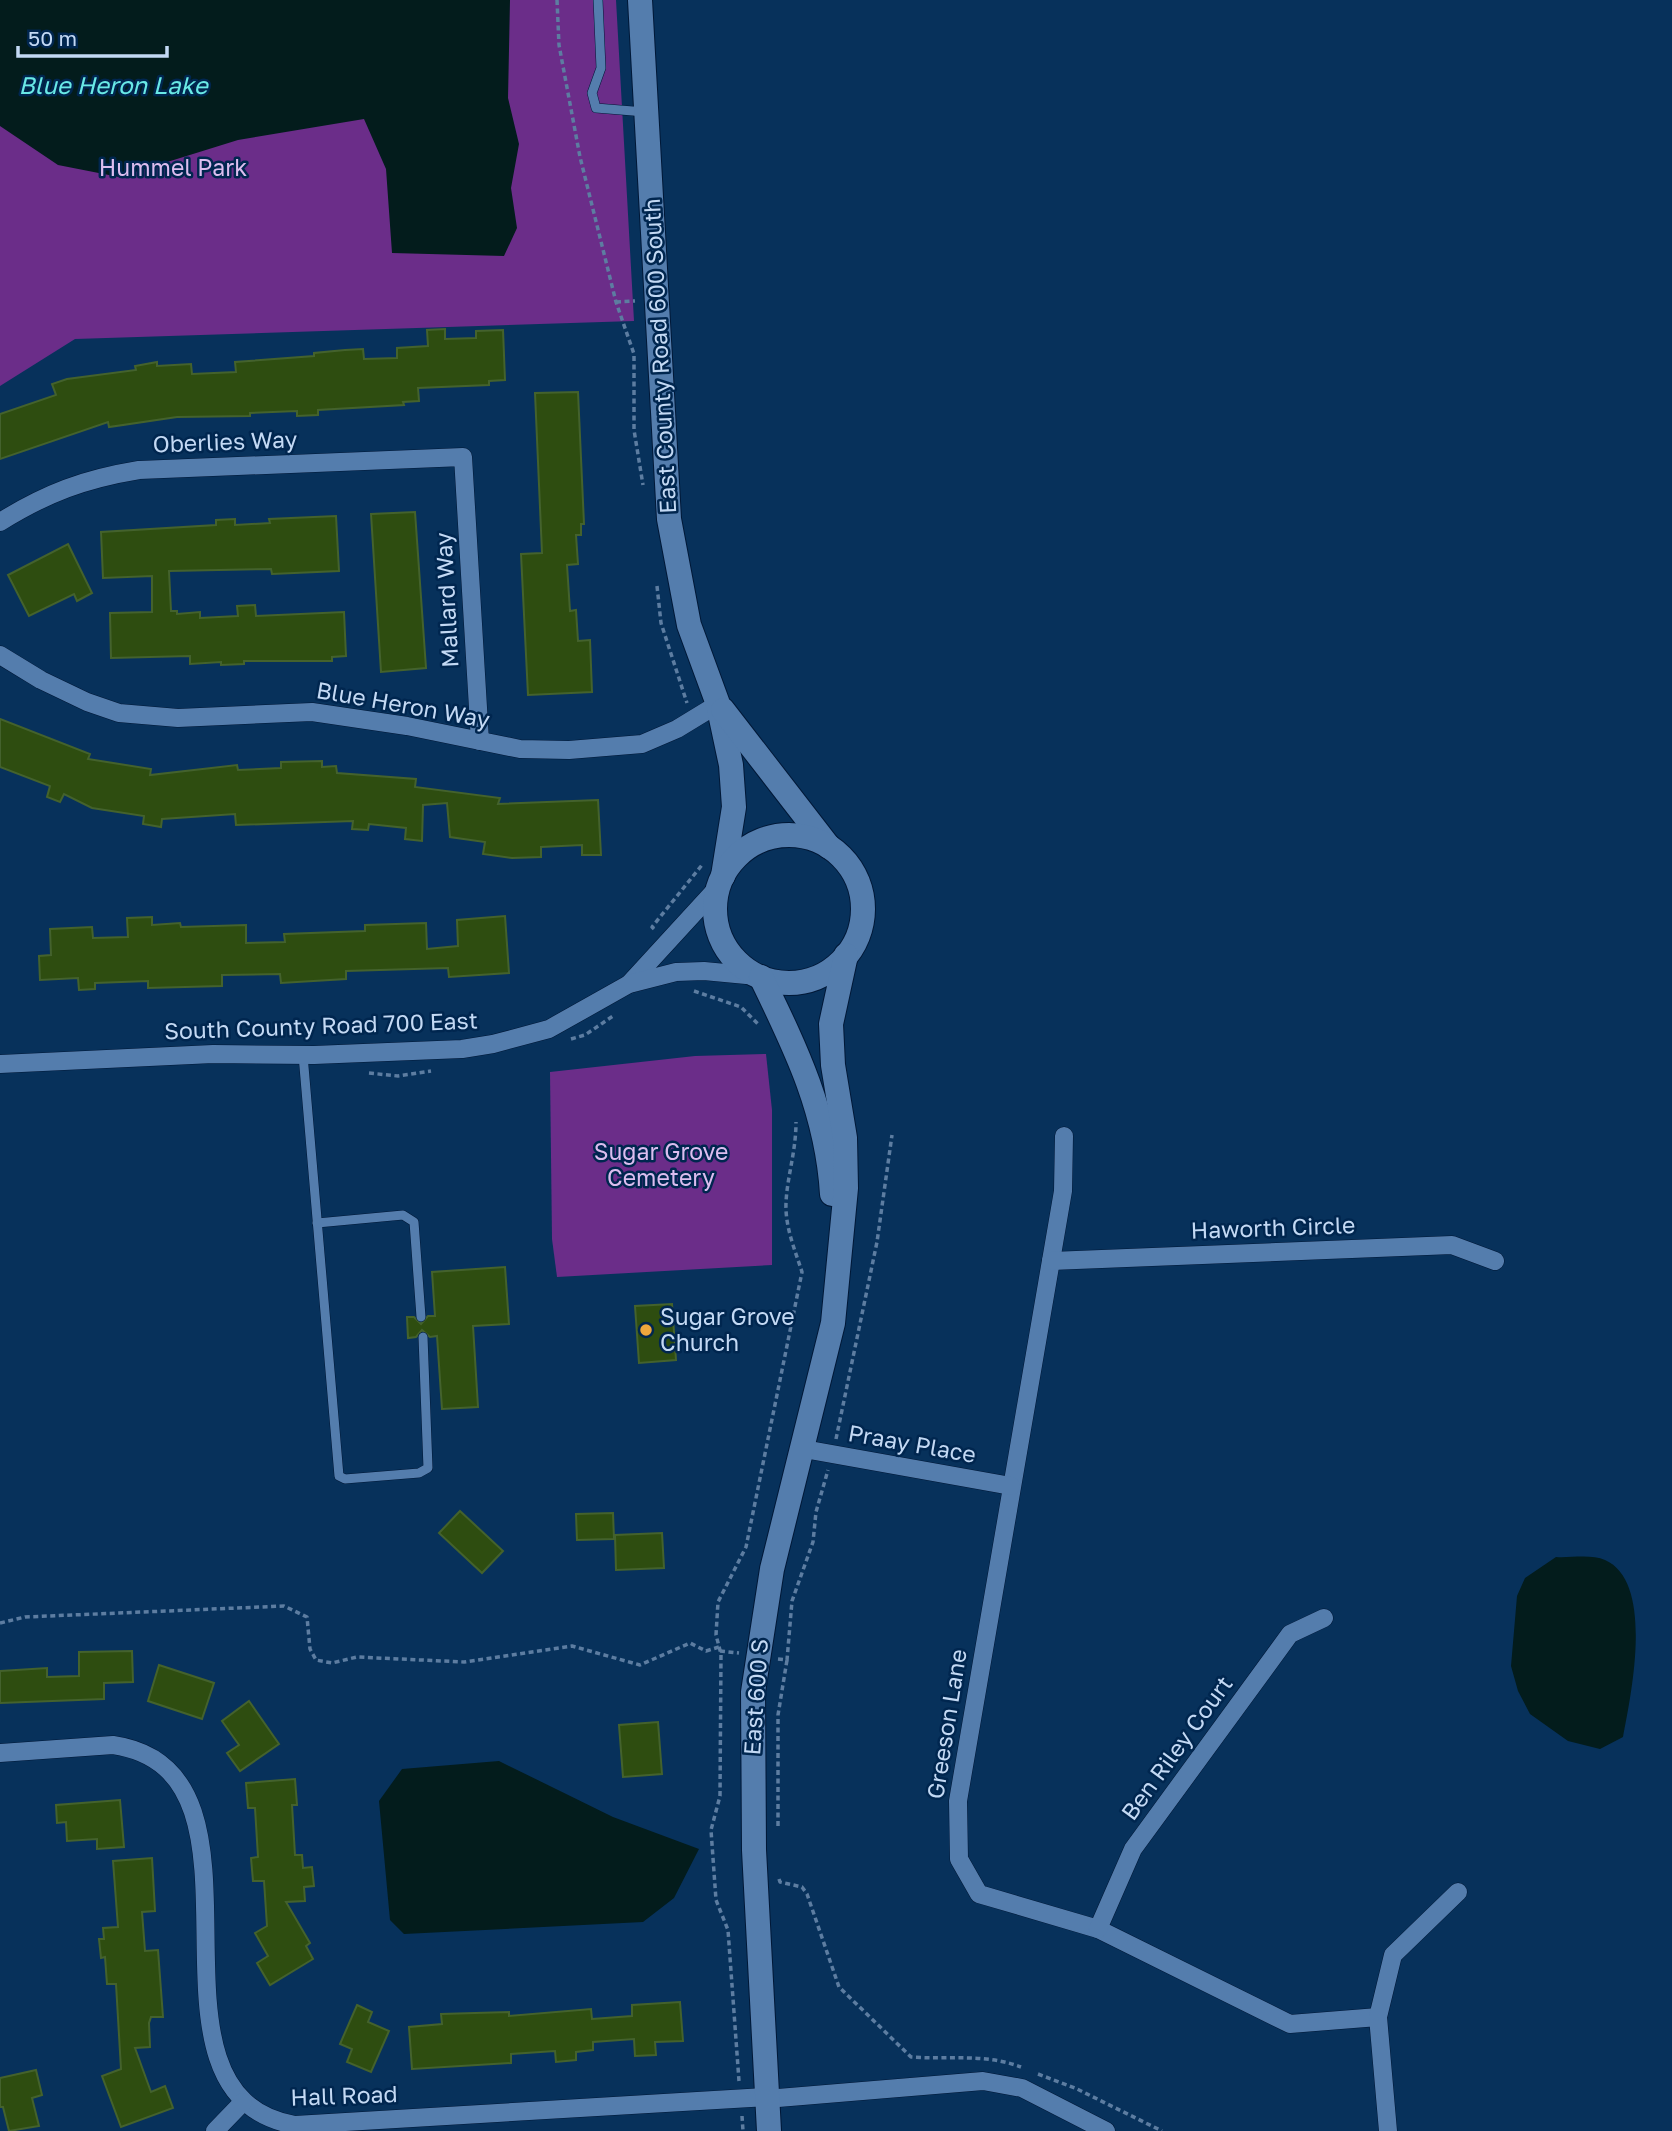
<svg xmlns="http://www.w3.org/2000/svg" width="1672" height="2131" viewBox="0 0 1672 2131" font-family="'Golos Text',sans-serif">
  <rect width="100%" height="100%" fill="#07315b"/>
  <g fill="#6b2d89">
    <path d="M0,0H616L634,321L75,339L0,386Z"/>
    <path d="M766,1054L772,1110V1265L557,1277L552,1239L550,1072L695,1056Z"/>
  </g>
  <g fill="#031c1c">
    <path d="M0,0H510L508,98L519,144L511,188L517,228L504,256L392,253L386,169L364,119L238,140L119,177L58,165L0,126Z"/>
    <path d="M1556,1557C1570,1558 1592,1554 1605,1560C1655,1582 1631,1695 1623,1737L1600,1749L1568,1741L1530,1714L1518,1691L1511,1666L1517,1596L1525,1578Z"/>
    <path d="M499,1761L613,1817L699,1849L674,1898L643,1922L404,1934L390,1920L379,1801L402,1769Z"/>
  </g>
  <g fill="#2e4d10" stroke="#44622d" stroke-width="2">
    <path d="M445,329V339L476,338V331L503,330L505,380L489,381V385L418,388L419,401L403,402L404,405L318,410V415L297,416V411L250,413V416L177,417L109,427L108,422L0,459V414L56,395L52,384L67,379L136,370L135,366L157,362V366L191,364L192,374L236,372L235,362L314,356V353L345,350L363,349L364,359L397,358V348L428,346L427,330Z"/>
    <path d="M578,392L584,524H581V535H576L578,564L567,565L570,611L576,610L578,641L590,640L592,692L528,695L521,554L542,553L535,393Z"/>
    <path d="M415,512L426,668L381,672L371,514Z"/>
    <path d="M336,516L339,571L272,574L271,569L169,571L171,611H177V614L200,612V618L238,616L237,606L255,605L256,616L344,612L346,656L332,657V661H244V664L221,665V662L190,664V656L111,658L110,613L152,612V576L103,578L101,532L216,525V520L235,519V525L270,523L269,519Z"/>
    <path d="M68,544L92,593L77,601L74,594L29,616L8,575Z"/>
    <path d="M0,719L90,754L88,759L151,769L150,775L237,765L238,770L281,768V762L322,761V767L336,766L337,773L416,779L415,787L500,798L498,804L598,800L601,855H582V845L541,847V857L512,858L483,854L485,842L450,837L447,803L423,805L422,841L405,839L406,828L369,824L368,830L352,829L353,821L236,825L235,814L162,819L161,827L143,824L144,816L92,808L64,794L60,802L47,797L50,786L0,767Z"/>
    <path d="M505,916L509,973L449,977L448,968L346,971V979L281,983L280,974L222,975V986L148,988V981L95,983V989L79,990L78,978L40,980L39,956L51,955L50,929L92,927L93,938L128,937L127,918L152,917V925L180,923L181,927L246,925V943L285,942L284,934L365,931V925L426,923L427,949L458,946L457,920Z"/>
    <path d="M505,1267L509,1324L473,1326L478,1407L442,1409L437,1336L430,1337L422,1330L416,1337L408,1338L407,1317H414L421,1324L428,1316H435L432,1272Z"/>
    <path d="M672,1304L676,1360L639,1363L635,1306Z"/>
    <path d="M460,1511L503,1551L482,1573L439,1533Z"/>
    <path d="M613,1513L614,1539L577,1540L576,1514Z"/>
    <path d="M662,1533L664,1568L616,1570L615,1535Z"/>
    <path d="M132,1651L133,1682L104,1683V1699L0,1703V1671L47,1668V1677L79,1676V1652Z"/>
    <path d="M159,1665L214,1683L202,1719L148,1701Z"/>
    <path d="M249,1701L279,1744L240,1771L227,1753L239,1745L222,1721Z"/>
    <path d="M658,1722L662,1774L623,1777L619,1725Z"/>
    <path d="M295,1779L297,1805H292L295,1855H302L303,1868L312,1867L314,1886L304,1887L305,1901L286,1902L310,1943L306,1946L313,1959L270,1985L257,1963L268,1956L255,1933L267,1926L264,1881H253L251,1858L258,1857L255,1808H248L246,1783Z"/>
    <path d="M120,1800L124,1847L97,1849V1839L67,1841L66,1822L57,1823L56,1805Z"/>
    <path d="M152,1858L155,1911L142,1912L145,1951L158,1950L163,2017H151L149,2023L150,2047L135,2048L151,2092L165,2086L173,2108L121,2127L102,2076L121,2069L116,1984H107L105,1957L101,1958L99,1939H104L103,1928L118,1927L113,1861Z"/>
    <path d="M680,2002L683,2041L655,2042L656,2055L635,2056L634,2039L593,2042V2050L576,2052V2060L556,2062L555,2051L511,2054V2063L412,2069L409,2027L442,2024L441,2014L509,2012V2016L591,2009L592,2019L632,2016V2005Z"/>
    <path d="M357,2005L372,2012L368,2022L389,2031L371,2072L347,2062L352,2049L340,2044Z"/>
    <path d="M36,2070L42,2095L32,2098L39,2126L9,2131L3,2107H0V2078Z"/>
  </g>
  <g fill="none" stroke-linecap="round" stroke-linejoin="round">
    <defs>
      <g id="lane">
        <path d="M598,0L601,68L592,93L596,108L645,112"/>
        <path d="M303,1055L339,1476L345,1479L419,1473L428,1468L423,1337"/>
        <path d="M317,1223L403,1215L414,1222L421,1317"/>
      </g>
      <g id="street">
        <path d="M0,522C47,493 84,479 139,470L463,457L480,741"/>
        <path d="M0,655L41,680L87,702L119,713L178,718L312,712L407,726L520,749L569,750L642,744L677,729L718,704"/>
        <path d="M629,984L718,887"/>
        <path d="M0,1064L213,1054L314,1055L462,1049L493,1044L549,1029L629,984L676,972L704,971L757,976"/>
        <path d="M1064,1136L1063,1191L958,1801L959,1859L979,1894L1098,1929L1290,2024L1378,2017"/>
        <path d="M1051,1261L1452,1245L1495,1261"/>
        <path d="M804,1449L1011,1486"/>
        <path d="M0,1753L113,1745C293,1771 119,2095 295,2125L766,2097"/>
        <path d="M1098,1929L1133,1849L1290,1634L1324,1618"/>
        <path d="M766,2099L983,2081L1022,2088L1106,2131"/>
        <path d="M215,2131L243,2102"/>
        <path d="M1388,2131L1378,2017L1393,1955L1458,1892"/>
      </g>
      <g id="secondary">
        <path d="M640,0L669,519L689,625L718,704L731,765L734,807L723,876"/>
        <path d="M723,710L829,847"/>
        <circle cx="789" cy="909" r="74"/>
        <path d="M761,977C796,1049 827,1112 832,1194"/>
        <path d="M769,2131L754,1850L753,1692L772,1569L833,1323L846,1188L845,1138L833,1065L831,1024L846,955"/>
      </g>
    </defs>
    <use href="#lane" stroke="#001837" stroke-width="10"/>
    <use href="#street" stroke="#001837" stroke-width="19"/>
    <use href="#secondary" stroke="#001837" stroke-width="26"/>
    <g stroke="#5d7da1" stroke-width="3.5" stroke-dasharray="5 3.5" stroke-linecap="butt">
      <path d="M557,0L559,45L580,157L616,302L634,354V430L643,485"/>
      <path d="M616,302L635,301"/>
      <path d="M657,586L661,623L687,703"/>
      <path d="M654,929L652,927L702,865"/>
      <path d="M694,991L741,1007L758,1024"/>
      <path d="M571,1039L585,1035L613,1016"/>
      <path d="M369,1073L398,1076L431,1071"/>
      <path d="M836,1439L877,1242L892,1135"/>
      <path d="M0,1623L25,1617L284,1606L307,1617L310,1649L316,1660L332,1663L357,1657L464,1662L572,1646L640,1665L690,1643L706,1651L719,1647"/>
      <path d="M720,1651L739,1653"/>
      <path d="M778,1659L787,1660L792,1601L813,1542L816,1512L828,1470"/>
      <path d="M778,1826V1715L787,1660"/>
      <path d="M779,1879L780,1882L802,1887L807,1894L839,1987L911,2057C949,2060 984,2053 1021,2067"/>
      <path d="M1038,2074L1075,2088L1162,2131"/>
      <path d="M739,2081L728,1930L716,1900L711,1830L720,1796L721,1654L716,1635L718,1602L746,1547L802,1272C795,1250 785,1227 786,1203C787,1177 796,1152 796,1122"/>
      <path d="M742,2116L743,2131"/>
    </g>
    <use href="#lane" stroke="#547dad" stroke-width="9"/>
    <use href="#street" stroke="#547dad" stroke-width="18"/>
    <use href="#secondary" stroke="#547dad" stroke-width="24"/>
  </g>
  <circle fill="#eea73d" stroke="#00264f" stroke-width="2.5" cx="646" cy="1330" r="7"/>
  <g text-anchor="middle" stroke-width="5" stroke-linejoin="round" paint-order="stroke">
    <g font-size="23" fill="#dcbdef" stroke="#00264f">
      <text x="173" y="176">Hummel Park</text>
      <text x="661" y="1160">Sugar Grove<tspan x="661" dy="26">Cemetery</tspan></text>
    </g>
    <g font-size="23" fill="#c3d9f4" stroke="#00264f">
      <text transform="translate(660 356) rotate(-93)" y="8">East County Road 600 South</text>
      <text transform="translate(225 442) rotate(-2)" y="8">Oberlies Way</text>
      <text transform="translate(447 600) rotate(-93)" y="8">Mallard Way</text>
      <text transform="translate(403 705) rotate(10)" y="8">Blue Heron Way</text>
      <text transform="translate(321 1026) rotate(-2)" y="8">South County Road 700 East</text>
      <text transform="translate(1273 1228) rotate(-2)" y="8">Haworth Circle</text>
      <text transform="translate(912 1444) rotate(10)" y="8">Praay Place</text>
      <text transform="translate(756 1697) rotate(-86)" y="8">East 600 S</text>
      <text transform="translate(947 1724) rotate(-81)" y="8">Greeson Lane</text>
      <text transform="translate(1177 1748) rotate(-54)" y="8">Ben Riley Court</text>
      <text transform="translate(344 2096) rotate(-2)" y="8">Hall Road</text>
    </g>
    <g font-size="23" fill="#c3d9f4" stroke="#00264f" text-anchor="start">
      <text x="660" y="1325">Sugar Grove<tspan x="660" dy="26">Church</tspan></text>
    </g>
    <g font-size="24" font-style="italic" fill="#69e9e6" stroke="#00264f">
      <text x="113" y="94">Blue Heron Lake</text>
    </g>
  </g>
  <path d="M18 46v10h149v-10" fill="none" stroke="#c3d9f4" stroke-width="3.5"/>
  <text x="28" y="46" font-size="21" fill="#c3d9f4" stroke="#00264f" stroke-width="5" paint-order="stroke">50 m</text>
</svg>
